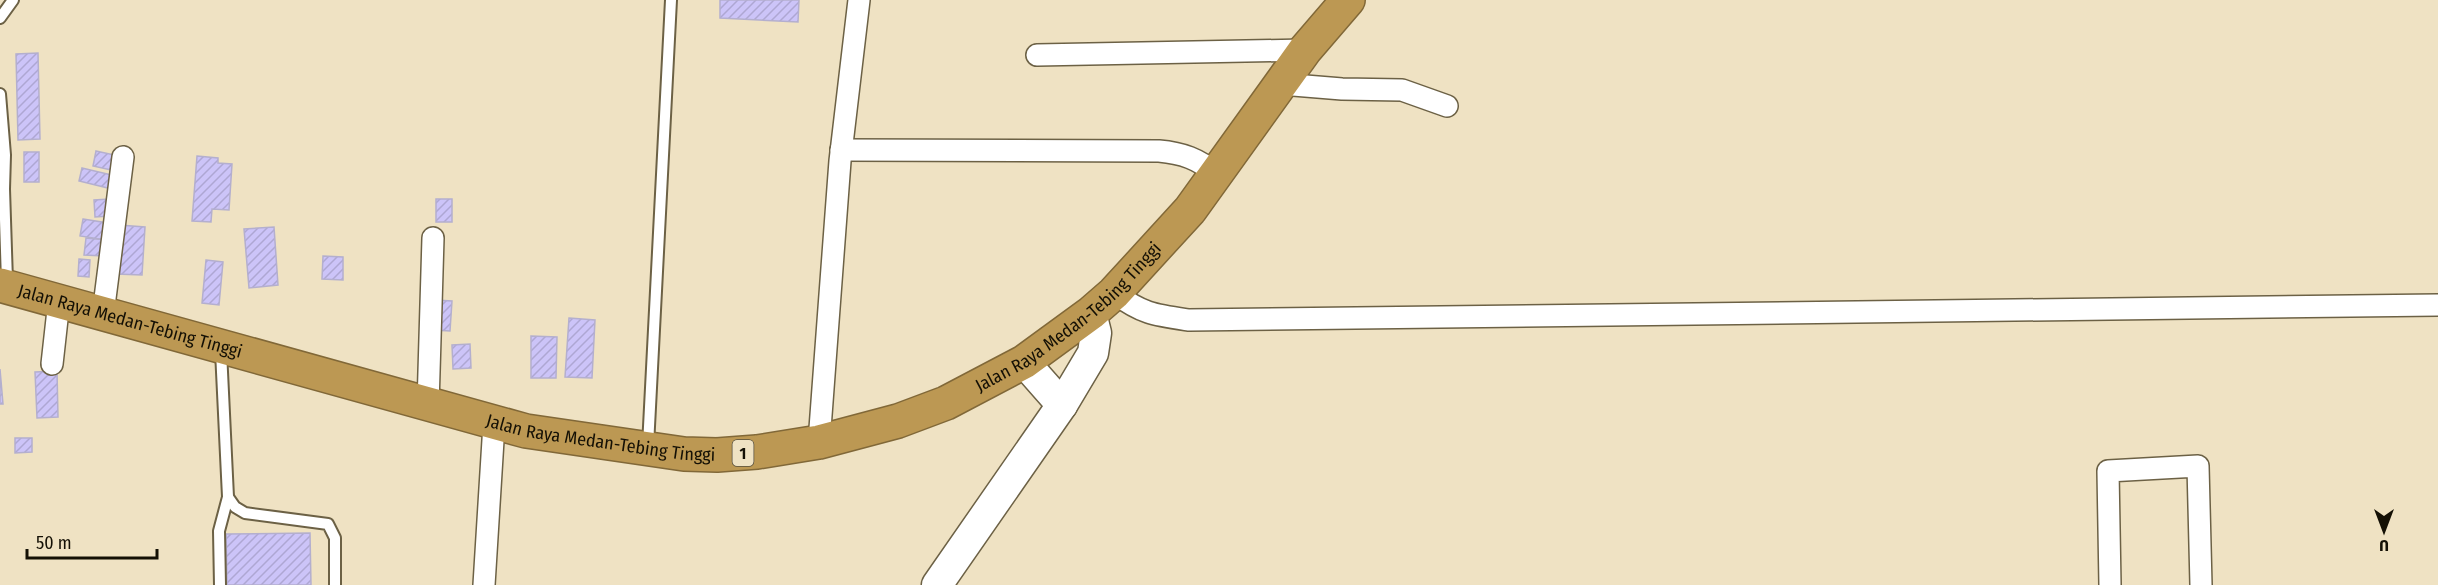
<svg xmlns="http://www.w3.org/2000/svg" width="2438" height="585" viewBox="0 0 2438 585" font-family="'Fira Sans Condensed',sans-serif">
  <defs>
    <pattern id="building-hatch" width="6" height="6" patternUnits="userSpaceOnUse" patternTransform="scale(1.5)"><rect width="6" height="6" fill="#ccc4f8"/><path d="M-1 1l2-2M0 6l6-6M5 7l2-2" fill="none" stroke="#aea7d3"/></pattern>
  </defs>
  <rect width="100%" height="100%" fill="#efe2c3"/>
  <g fill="url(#building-hatch)" stroke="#b4afce" stroke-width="1.5">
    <path d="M720,0H799L798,22L720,18Z"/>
    <path d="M38,53L40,139L18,140L16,54Z"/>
    <path d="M96,151L119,156L116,171L93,166Z"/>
    <rect x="24" y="152" width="15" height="30"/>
    <path d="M197,156L218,158V163L232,164L229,210L212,209L211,222L192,221Z"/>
    <path d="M82,168L116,176L112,189L79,181Z"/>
    <path d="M109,199L110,216L95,217L94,200Z"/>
    <rect x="436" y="199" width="16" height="23"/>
    <path d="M83,219L108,223L106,240L80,236Z"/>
    <path d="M119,225L145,227L142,275L116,274Z"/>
    <path d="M274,227L278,285L249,288L244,229Z"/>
    <path d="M86,238L106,240L104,256L84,255Z"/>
    <path d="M323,256L343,257V280L322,279Z"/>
    <path d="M79,259L90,260L89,277L78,276Z"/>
    <path d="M206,260L223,262L219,305L202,303Z"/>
    <path d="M435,300L452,301L450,331L433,330Z"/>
    <path d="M569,318L595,320L592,378L565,377Z"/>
    <path d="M531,336L557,337L556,378H531Z"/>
    <path d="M470,344L471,368L453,369L452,345Z"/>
    <path d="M0,369L3,404H0Z"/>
    <path d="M57,371L58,417L37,418L35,372Z"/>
    <path d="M15,438H32V452L15,453Z"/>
    <path d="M310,533L311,585H227L226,534Z"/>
  </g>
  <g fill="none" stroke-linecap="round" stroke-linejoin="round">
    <defs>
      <g id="lane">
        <path d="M0,18L13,0"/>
        <path d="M0,94L5,155L4,189L0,187"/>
        <path d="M4,189L7,281"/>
        <path d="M221,351L228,497L235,507L245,513L328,524L335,538V585"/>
        <path d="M648,446L671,0"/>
        <path d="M220,585L219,531L228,497"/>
      </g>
      <g id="street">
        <path d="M1037,55L1305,50"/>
        <path d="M1281,84L1342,89L1402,90L1447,106"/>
        <path d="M841,150L1159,151C1182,153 1199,159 1216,174"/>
        <path d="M1114,293C1143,314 1154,315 1189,320L2438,305"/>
        <path d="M103,314L123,157"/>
        <path d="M52,364L59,301"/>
        <path d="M428,405L433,238"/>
        <path d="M819,442L840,161L859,0"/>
        <path d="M484,585L494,424"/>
        <path d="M2110,585L2108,471L2198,466L2201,585"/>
      </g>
      <g id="secondary">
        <path d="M1024,362L1062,405"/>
        <path d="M937,585L1062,405L1093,353L1096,333L1091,313"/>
      </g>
      <g id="highway">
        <path id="s1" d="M0,285L526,431L684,454L717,455L757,452L819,442L898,421L946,403L1024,362L1091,313L1114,293L1190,210L1305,50L1348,0"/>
      </g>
    </defs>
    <use href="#lane" stroke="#6c6145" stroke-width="14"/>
    <use href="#street" stroke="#6c6145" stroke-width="24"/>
    <use href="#secondary" stroke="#6c6145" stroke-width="33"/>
    <use href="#highway" stroke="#816838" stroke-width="36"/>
    <use href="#lane" stroke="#fff" stroke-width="10"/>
    <use href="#street" stroke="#fff" stroke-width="21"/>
    <use href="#secondary" stroke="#fff" stroke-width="30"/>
    <use href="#highway" stroke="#bc9853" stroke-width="33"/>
  </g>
  <g text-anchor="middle" stroke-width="4.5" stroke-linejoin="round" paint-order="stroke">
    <rect fill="#efe2c3" stroke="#564f3e" stroke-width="1.5" x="732.5" y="440" width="21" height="26" rx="4.5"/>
    <g font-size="16" font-weight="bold" fill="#141005">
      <text x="743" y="459">1</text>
    </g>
    <g font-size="18" fill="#141005" stroke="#efe2c3">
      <text dy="6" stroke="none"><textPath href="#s1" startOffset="1125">Jalan Raya Medan-Tebing Tinggi</textPath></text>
      <text dy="6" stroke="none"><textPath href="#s1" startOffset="135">Jalan Raya Medan-Tebing Tinggi</textPath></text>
      <text dy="6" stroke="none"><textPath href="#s1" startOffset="621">Jalan Raya Medan-Tebing Tinggi</textPath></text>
    </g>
  </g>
  <g transform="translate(2384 531) rotate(180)" stroke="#efe2c3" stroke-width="4.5" paint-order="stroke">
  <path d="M0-4.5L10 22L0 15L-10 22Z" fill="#141005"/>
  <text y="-9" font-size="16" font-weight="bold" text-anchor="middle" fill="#141005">U</text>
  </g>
  <path d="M27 549v9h130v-9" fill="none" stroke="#141005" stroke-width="3"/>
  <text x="36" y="549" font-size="18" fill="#141005" stroke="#efe2c3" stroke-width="4.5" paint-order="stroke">50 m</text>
</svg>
